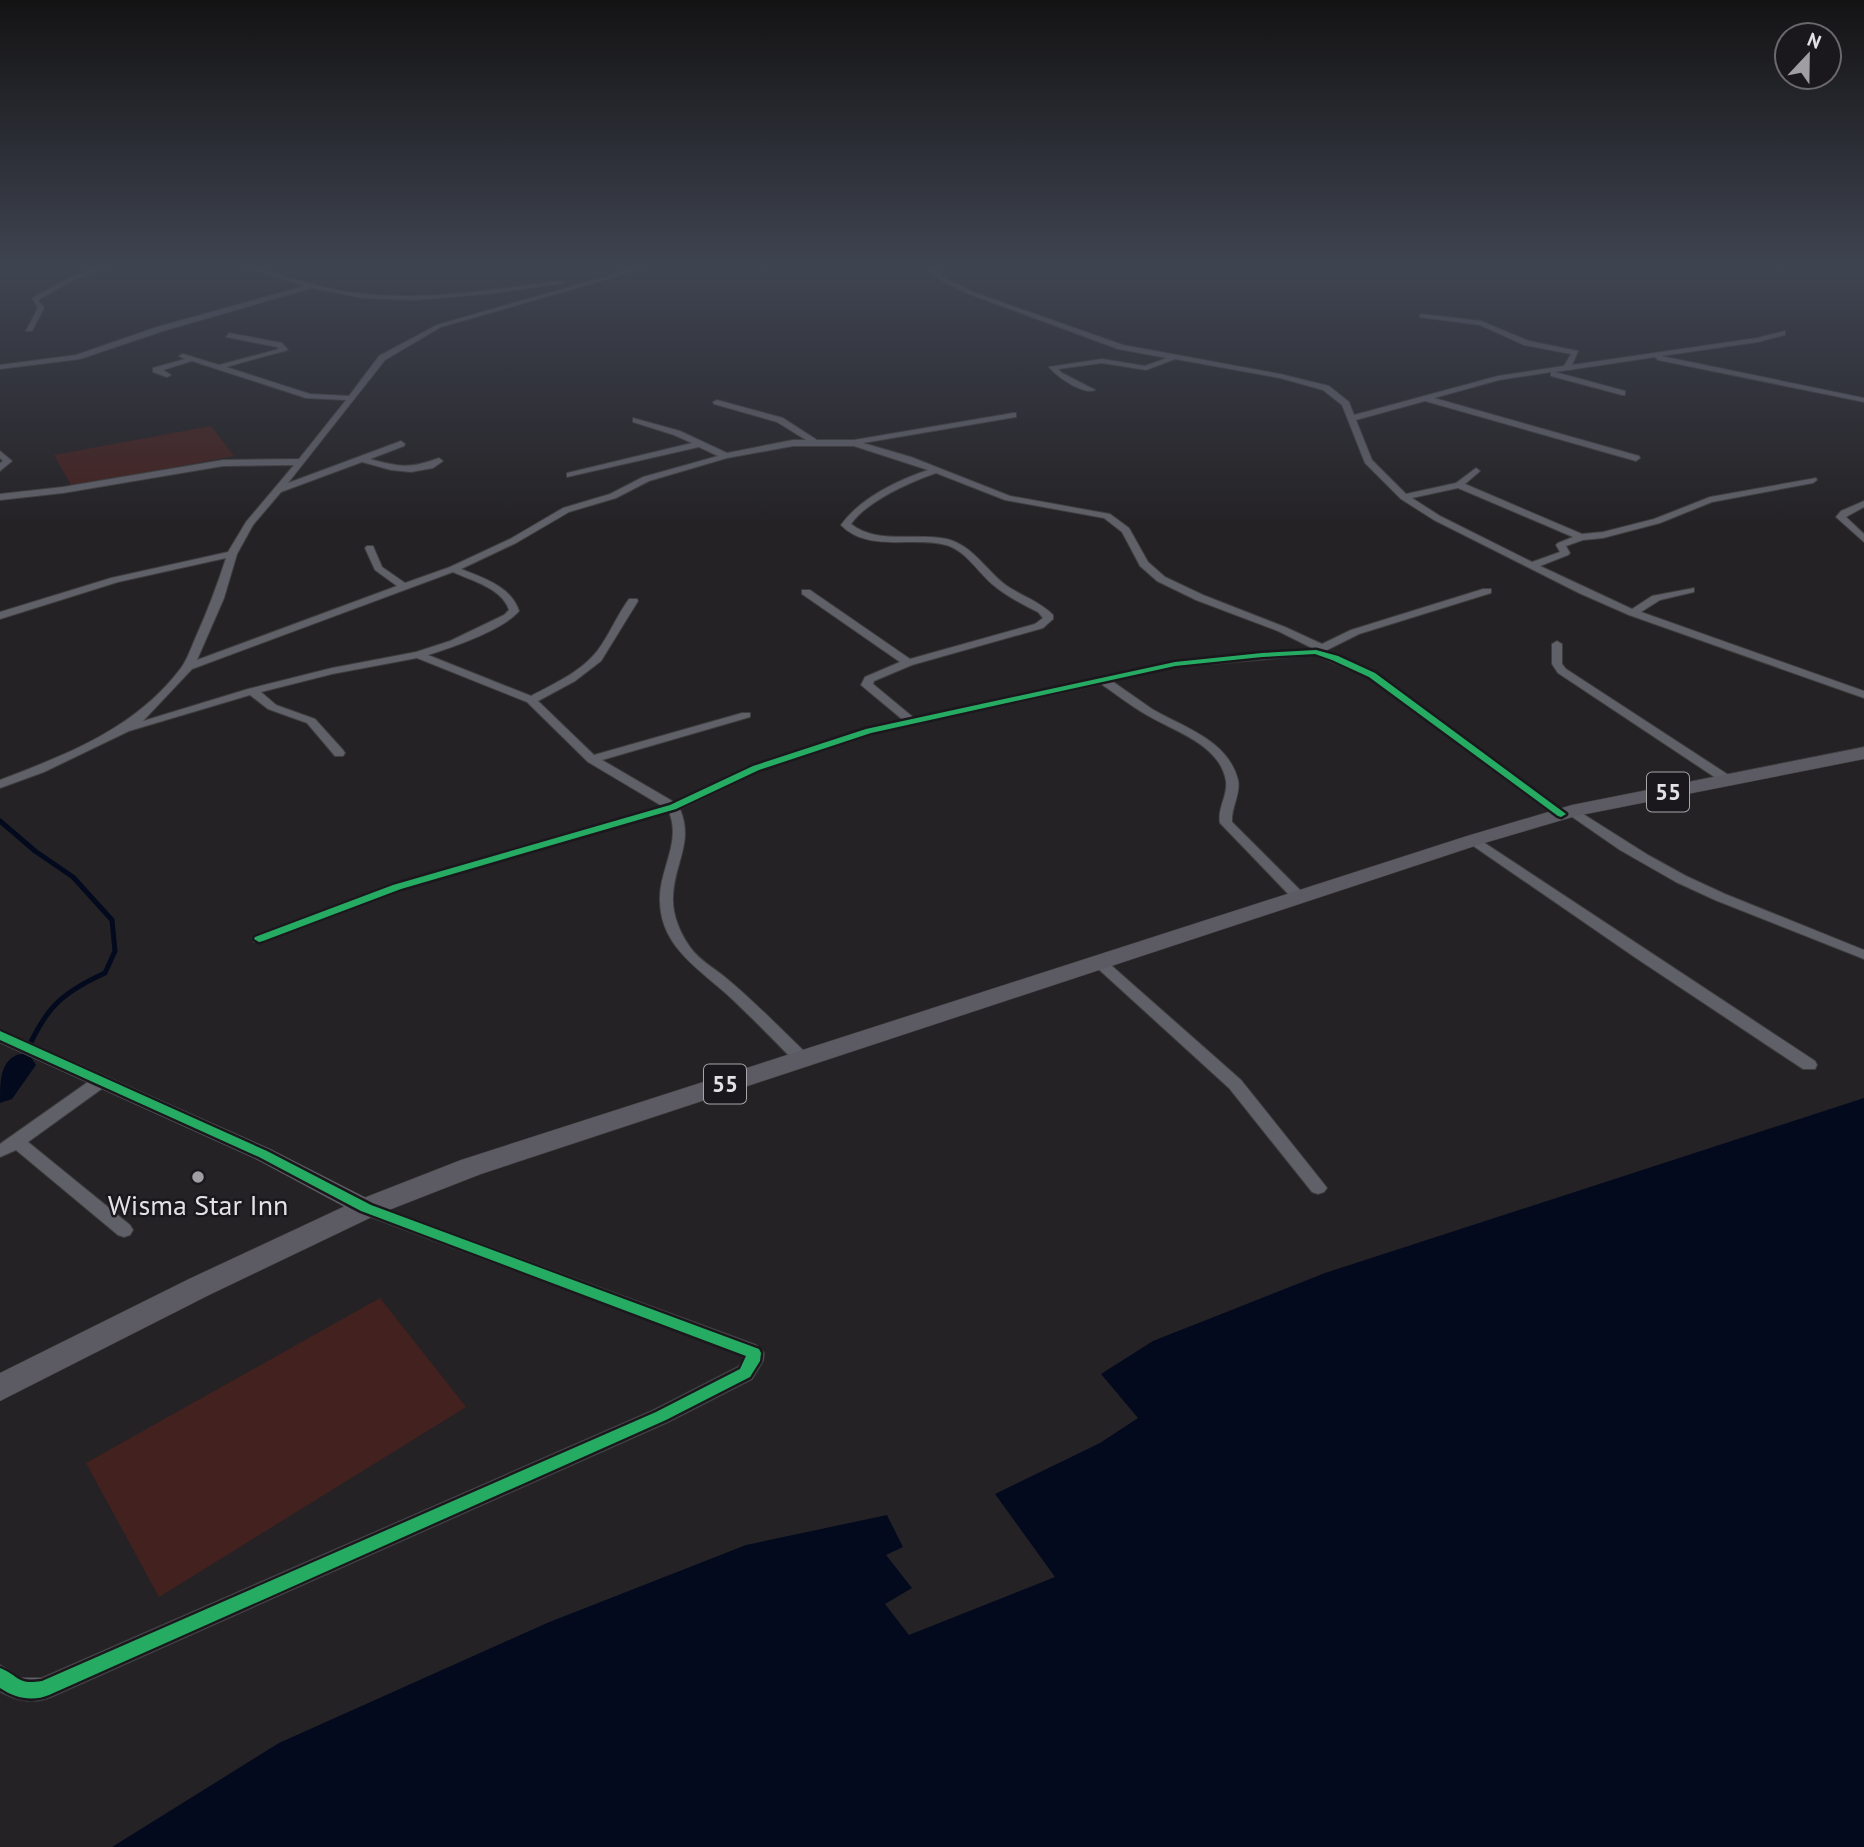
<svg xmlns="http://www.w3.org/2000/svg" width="1864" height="1847" viewBox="0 0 1864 1847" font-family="'PT Sans',sans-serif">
  <rect width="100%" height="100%" fill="#242225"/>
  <g fill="#43211f">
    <path d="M211,426L234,456L72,487L54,455Z"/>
    <path d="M380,1298L466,1407L159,1597L86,1463Z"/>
  </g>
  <path fill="#030a1e" d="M1864,1098V1847H112L279,1743L547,1623L746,1545L887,1515L903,1547L886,1555L912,1588L885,1604L909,1635L1055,1577L995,1494L1100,1443L1138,1418L1101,1374L1153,1341L1325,1273Z"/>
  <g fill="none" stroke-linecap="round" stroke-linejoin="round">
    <path stroke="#030a1e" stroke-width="5" d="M0,821L35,851L73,877L112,920L115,951L105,973C50,998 46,1013 19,1065"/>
    <path fill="#030a1e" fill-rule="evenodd" d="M19,1054L31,1057L36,1065L12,1099L0,1103C0,1080 0,1061 19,1054Z"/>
    <defs>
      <g id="minor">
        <path d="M106,266H116L75,279L38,300L44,308L32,331H26L38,308L32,298L71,277Z"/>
        <path d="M240,266H250C287,277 325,290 364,294C430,301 496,289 561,281L564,283L487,294L413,300L363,298L312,288L163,331L80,359L0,369V365L76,355L157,327L305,286Z"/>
        <path d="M643,266H653L441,327L385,360L288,483L401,441L405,444L404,446L370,459C399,467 410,469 439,458L443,461L433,468L411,472L391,470L362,462L281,492L253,525L237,554L224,598L197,660L397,586L375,570L365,548L367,546H373L382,567L405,583L450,567L510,539L563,508L610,494L643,477L718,456L699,447L567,477V473L692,443L674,435L633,422V418L680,431L727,453L793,440H806L777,422L714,404L713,402L717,400L783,418L817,440H854L1013,413H1016V417L863,443L911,457L1010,496L1110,514L1129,528L1148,562L1165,577L1203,595L1285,627L1322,644L1351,630L1483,589H1491V593L1359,634L1325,651L1376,673L1567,814L1565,817H1557L1368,677L1315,655L1175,667L1112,681C1125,690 1139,700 1152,709C1183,727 1228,740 1238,780C1241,794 1231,807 1232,822L1304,894L1306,897L1304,900H1294L1220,823C1217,808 1228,796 1226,781C1220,744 1173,731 1145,714C1130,705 1116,694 1101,684L872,734L760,771L680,809C694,843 674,863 673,897C672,914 680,933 690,947C699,960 714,968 726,978C755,1002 781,1029 808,1055L810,1059L808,1063H796C775,1041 753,1019 731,998C701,970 661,948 660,902C658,871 682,843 669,812L402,890L264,942H254L252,939L254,936L392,884L662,806L588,762L527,702L417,658L332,674L261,692L276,705L315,719L343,750L345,753L343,756H335L307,723L268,709L250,695L129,731L44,772L0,788V780C68,754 136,728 181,668C187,660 191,648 195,639C207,612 217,586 226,558L118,582L0,619V612L111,578L228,552L246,522L294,465L223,466L63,493L0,500V494L63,487L223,460L299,459L346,400L306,398L192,361L163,370L171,375L167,377L153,372V368L185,359L179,356L183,354L219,365L279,349L277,347L226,337L229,333L282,343L288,350L226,367L310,394L349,396L379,356L437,325ZM793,446H854L928,470C898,480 860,498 841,525C868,553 913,536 946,545C966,551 977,571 992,584C1006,596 1022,604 1038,612L1043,618L1035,624L910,659L810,590H802V594L900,662L865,677L861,685L903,720L865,729L752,765L674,802L602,760L750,717V713H742L594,755L538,701L575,681L601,661L638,601L637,599H629C617,615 610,634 598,650C581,672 555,683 531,696L428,655C453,647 503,630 519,611C511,586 483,578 461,569L516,543L569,512L616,498L649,481L727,458ZM936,473L1005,500L1104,518L1122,532L1140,566L1157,581L1196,600L1278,631L1314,649L1175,661L914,718L873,684L874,681L912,665L1043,628L1053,619V615C1041,602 1022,596 1007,586C986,571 974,546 947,539C917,532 877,545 851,524C867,501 910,482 936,473ZM453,572C472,581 502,588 509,610L504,615L450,641L416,652L332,668L248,689L143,721L192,669Z"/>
        <path d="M924,266H931L946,279L973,292L1123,345L1280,374L1329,386L1349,402L1354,415L1498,376L1564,366L1571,354L1524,345L1480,325L1419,317L1421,314L1481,321L1529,341L1578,351L1572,365L1757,338L1785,331V335L1758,342L1661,356L1864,398V402L1658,360L1655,357L1555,372L1625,391V395H1622L1551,376V372L1499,380L1434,398L1639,456L1640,458L1636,461L1425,401L1356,420L1372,460L1406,494L1456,483L1476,468L1480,471L1465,484L1582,534L1603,532L1654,519L1710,497L1816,478L1817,480L1813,483L1712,502L1660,523L1603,538L1583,540L1566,546L1570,553L1568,555L1540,566L1632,609L1652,596L1694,588V592L1660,600L1641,612L1864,691V698L1629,615L1579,593L1434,520L1401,499L1365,463L1342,405L1323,390L1280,378L1175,359L1146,370L1102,363L1058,369L1062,373L1095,390C1083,395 1057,377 1049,367L1102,359L1145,366L1167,358L1118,349L969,294L942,281ZM1458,488L1573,537L1558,543L1556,545L1560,552L1532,562L1440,516L1412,498Z"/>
        <path d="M0,451L12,461L0,471V463L3,461L0,458Z"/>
        <path d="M1864,501V507L1846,517L1864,534V542L1836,517L1841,511Z"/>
        <path d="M1557,641L1562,644V664L1566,669L1730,776L1732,779L1730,782H1722L1558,673L1552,664V644Z"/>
        <path d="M1572,807L1648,855L1686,876L1725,894L1864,950V959L1715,900L1676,882L1620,850L1568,814L1566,811L1568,808Z"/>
        <path d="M1474,836L1815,1061L1817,1065L1815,1069H1803L1636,958L1469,843L1467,840Z"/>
        <path d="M1099,958L1104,959L1241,1080L1324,1184L1327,1188L1324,1192L1318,1194L1312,1192L1229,1088L1094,965L1092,962L1094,959Z"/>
        <path d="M101,1076L107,1077L109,1081L107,1085L28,1142L130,1225L133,1230L130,1235L124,1237L118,1235L16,1150L0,1157V1144L95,1077Z"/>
        <path d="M366,1202L756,1345L764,1353L763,1361L752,1379L668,1422L51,1697C33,1704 18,1701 1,1692L0,1665L20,1678H42L654,1410L738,1367L744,1359L742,1355L360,1213L357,1208L360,1203Z"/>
      </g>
      <path id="tertiary" d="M0,1029L270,1149L374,1202L377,1208L374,1214L366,1216L358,1214L256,1159L0,1043Z"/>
      <path id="trunk" d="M1864,747V759L1576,816L1481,844L481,1174L376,1215L209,1295L0,1401V1373L189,1279L356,1201L461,1160L1467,836L1572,805Z"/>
    </defs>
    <use href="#minor" stroke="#3f3e3f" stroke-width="2"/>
    <use href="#tertiary" stroke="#3f3e3f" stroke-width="1"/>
    <use href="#trunk" stroke="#3f3e3f" stroke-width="1"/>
    <use href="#minor" fill="#606068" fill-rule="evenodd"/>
    <use href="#tertiary" fill="#606068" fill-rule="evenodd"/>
    <use href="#trunk" fill="#5c5b63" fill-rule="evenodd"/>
    <defs>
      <g id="cycleway">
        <path d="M1316,650L1338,656L1375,673L1566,814L1561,817L1558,816L1369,677L1332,660L1315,654L1262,657L1175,666L871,733L759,770L676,809L401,889L263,941L259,942L254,939L255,937L393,885L670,805L753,766L866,729L1175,662L1262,653Z"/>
        <path d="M0,1031L267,1151L371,1205L759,1349L761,1353L760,1361L750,1377L666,1420L49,1695C32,1702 15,1698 0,1688V1668C20,1676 16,1685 42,1681L656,1412L740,1369L746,1356L361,1211L259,1157L0,1040Z"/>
      </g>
    </defs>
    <use href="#cycleway" stroke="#1b181d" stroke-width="5"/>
    <use href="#cycleway" fill="#26ab63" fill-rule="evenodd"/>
  </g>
  <linearGradient id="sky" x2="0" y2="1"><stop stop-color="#141314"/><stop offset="0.51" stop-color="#3f4451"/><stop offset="1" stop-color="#3f4451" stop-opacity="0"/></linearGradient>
  <rect width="1864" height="525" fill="url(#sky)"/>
  <circle fill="#a09ea1" stroke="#1b181d" stroke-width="2.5" cx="198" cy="1177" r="7"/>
  <g text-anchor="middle" stroke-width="5" stroke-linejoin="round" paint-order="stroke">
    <g fill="#1b181d" stroke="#a7a5a8" stroke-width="2">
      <rect x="1647" y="772.5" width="42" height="39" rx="5"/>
      <rect x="704" y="1064.5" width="42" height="39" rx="5"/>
    </g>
    <g font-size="23" font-weight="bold" fill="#e3e1e4">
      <text x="1668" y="800">55</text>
      <text x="725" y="1092">55</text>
    </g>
    <g font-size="28" fill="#e3e1e4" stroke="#1b181d">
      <text x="198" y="1215">Wisma Star Inn</text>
    </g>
  </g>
  <g transform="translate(1808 56) rotate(22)"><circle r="33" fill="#1b181d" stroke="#6b686d" stroke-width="2"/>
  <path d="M0-5L12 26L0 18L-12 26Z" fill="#a09ea1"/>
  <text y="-10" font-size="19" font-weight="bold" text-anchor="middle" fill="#e3e1e4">N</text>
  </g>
</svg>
